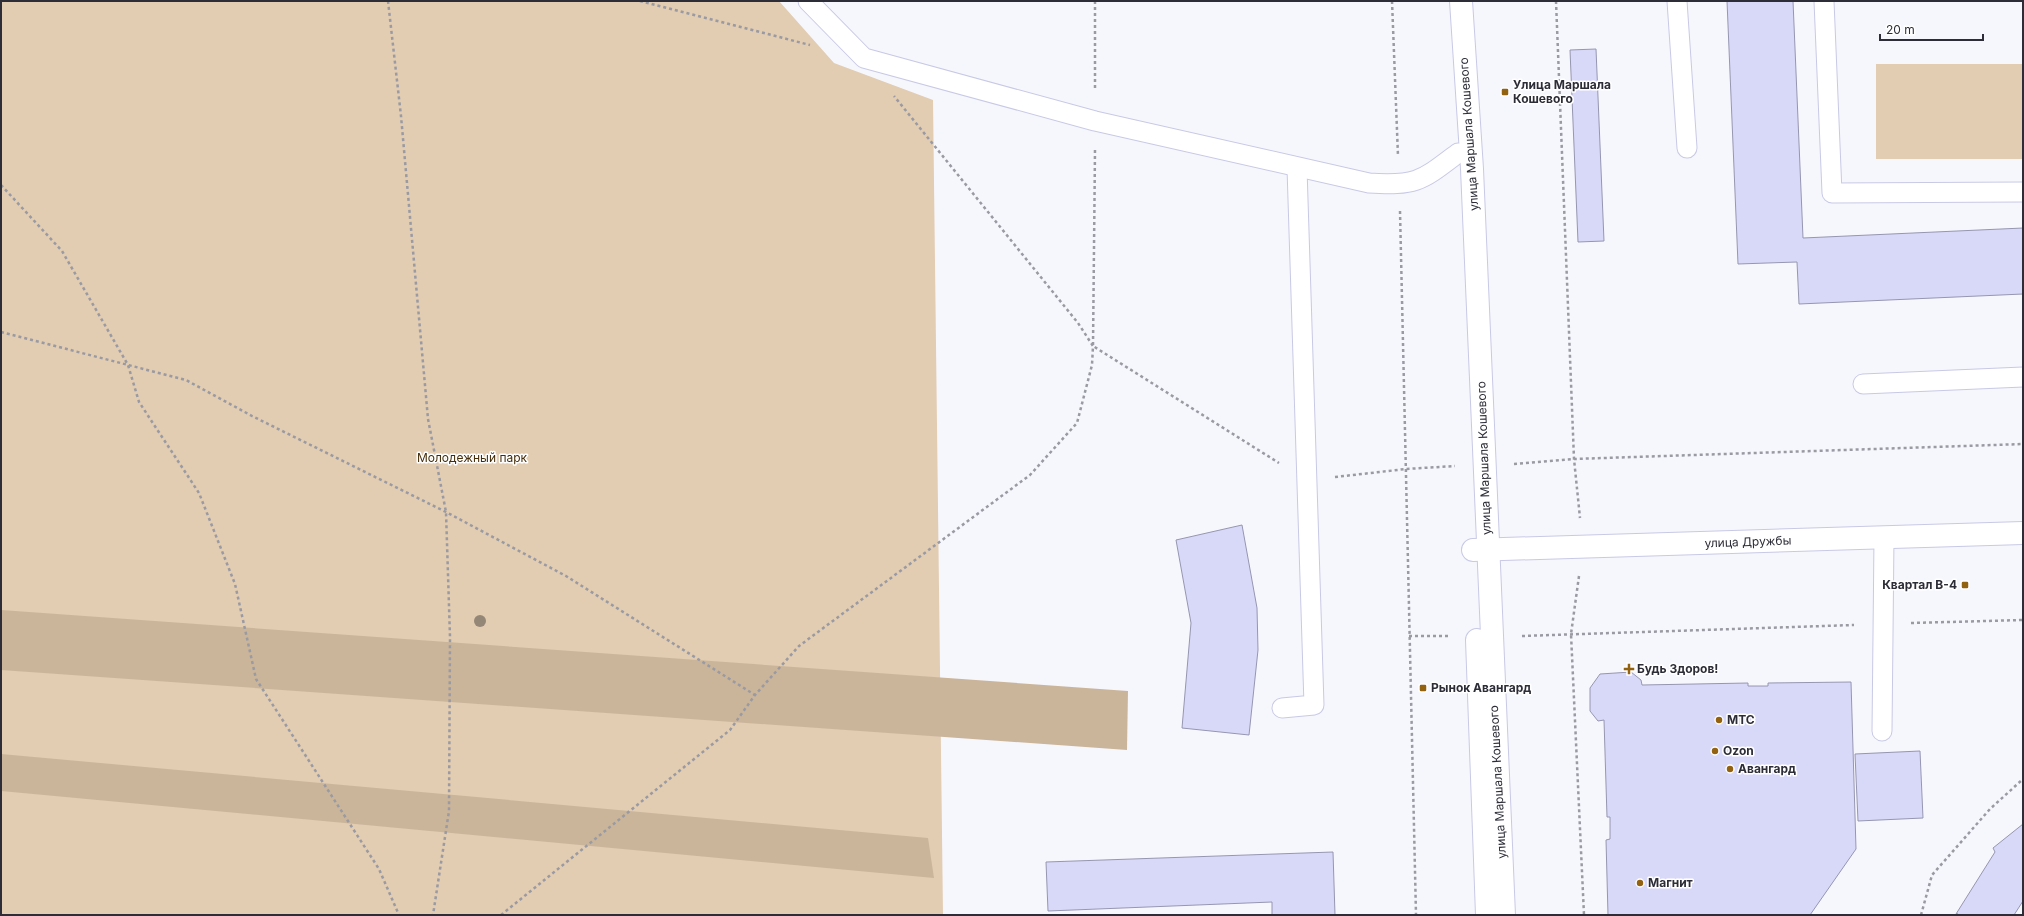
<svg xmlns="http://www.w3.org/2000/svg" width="2024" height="916" viewBox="0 0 2024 916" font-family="Inter,sans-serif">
  <rect width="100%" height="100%" fill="#f6f7fd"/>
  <g fill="#e2ccb2">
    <path d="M1,1H779L834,63L933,100L943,915H1Z"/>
    <rect x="1876" y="64" width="147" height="95"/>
  </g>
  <g fill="#cab59b">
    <path d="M1,610L1128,691L1127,750L1,670Z"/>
    <path d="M1,754L928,838L934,878L1,791Z"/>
  </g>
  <g fill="#d8d9f9" stroke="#9696b1">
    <path d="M1727,1H1793L1803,238L2023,228V294L1799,304L1797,262L1738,264Z"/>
    <path d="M1596,49L1604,241L1578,242L1570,50Z"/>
    <path d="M1242,525L1257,608L1258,650L1249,735L1182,728L1191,623L1176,540Z"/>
    <path d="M1631,672L1641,680L1642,685L1748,683V686H1768V683L1851,682L1856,849L1810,915H1608L1606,840L1610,839V817H1607L1604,720L1598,721L1590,711V688L1600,674Z"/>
    <path d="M1920,751L1923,818L1858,821L1855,754Z"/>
    <path d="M2023,824V901L2014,915H1954L1958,914H1956L1995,852L1993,848Z"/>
    <path d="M1333,852L1335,915H1272V902L1048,911L1046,862Z"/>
  </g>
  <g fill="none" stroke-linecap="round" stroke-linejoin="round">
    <defs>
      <g id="service">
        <path d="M808,1L864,58L1095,121L1369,183C1417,186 1421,181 1458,153"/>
        <path d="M1677,1L1687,148"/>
        <path d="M1824,1L1832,193L2023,192"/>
        <path d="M1863,384L2023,377"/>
        <path d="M1282,708L1314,705L1297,168"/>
        <path d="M1882,731L1884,538"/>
      </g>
      <path id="minor" d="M1473,550L2023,533"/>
      <g id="tertiary">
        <path d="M1461,1L1472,169L1504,915"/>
        <path d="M1477,640L1487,915"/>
      </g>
    </defs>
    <use href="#service" stroke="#c8c9e5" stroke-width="21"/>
    <use href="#minor" stroke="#c8c9e5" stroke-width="24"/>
    <use href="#tertiary" stroke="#c8c9e5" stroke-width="24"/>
    <g stroke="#999aa2" stroke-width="2.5" stroke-dasharray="3 3" stroke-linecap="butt">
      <path d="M388,1L401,116L428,419L446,512L450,637L449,811L433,915"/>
      <path d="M640,1L810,45"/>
      <path d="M1095,1V91"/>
      <path d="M1392,1L1398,156"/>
      <path d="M1556,1L1574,459L1580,518"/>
      <path d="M1095,150L1093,346L1279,463"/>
      <path d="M1,185L62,251L128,365L139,402L199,493L235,584L256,679L379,869L399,915"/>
      <path d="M1400,211L1416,915"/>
      <path d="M1,332L186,380L252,416L446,512L566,576L755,695"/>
      <path d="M1514,464L1574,459L2023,444"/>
      <path d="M1335,477L1406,469L1455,466"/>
      <path d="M1579,576L1571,634L1584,915"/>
      <path d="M1911,623L2023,620"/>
      <path d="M1409,636H1449"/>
      <path d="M1522,636L1854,625"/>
      <path d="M501,915L730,730L755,695L799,646L1030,475L1077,423L1092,365L1093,346L1078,323L894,96"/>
      <path d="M1921,915L1932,875L1990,809L2023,779"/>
    </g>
    <use href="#service" stroke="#fff" stroke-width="19"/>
    <use href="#minor" stroke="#fff" stroke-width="22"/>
    <use href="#tertiary" stroke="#fff" stroke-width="22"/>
  </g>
  <circle fill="#948777" cx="480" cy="621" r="6"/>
  <g fill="#936211" stroke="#fff" stroke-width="1.5">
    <rect x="1501" y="88" width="8" height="8" rx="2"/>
    <rect x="1961" y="581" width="8" height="8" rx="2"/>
    <path d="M1627 663h4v4h4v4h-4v4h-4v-4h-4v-4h4z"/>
    <rect x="1419" y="684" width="8" height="8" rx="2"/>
    <circle cx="1719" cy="720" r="4"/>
    <circle cx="1715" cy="751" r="4"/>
    <circle cx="1730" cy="769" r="4"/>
    <circle cx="1640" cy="883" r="4"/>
  </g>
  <g text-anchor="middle" stroke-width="3" stroke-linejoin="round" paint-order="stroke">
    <g font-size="12" font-weight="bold" fill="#2d2d38" stroke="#fff" text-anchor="start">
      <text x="1513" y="89">Улица Маршала<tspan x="1513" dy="14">Кошевого</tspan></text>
      <text x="1957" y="589" text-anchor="end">Квартал В-4</text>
      <text x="1637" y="673">Будь Здоров!</text>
      <text x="1431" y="692">Рынок Авангард</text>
      <text x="1727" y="724">МТС</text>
      <text x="1723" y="755">Ozon</text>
      <text x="1738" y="773">Авангард</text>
      <text x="1648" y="887">Магнит</text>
    </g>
    <g font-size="12" fill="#2d2d38" stroke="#fff">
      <text transform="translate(1469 134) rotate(-94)" y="4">улица Маршала Кошевого</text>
      <text transform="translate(1484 458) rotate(-92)" y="4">улица Маршала Кошевого</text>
      <text transform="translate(1748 542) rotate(-2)" y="4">улица Дружбы</text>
      <text transform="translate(1498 782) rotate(-93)" y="4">улица Маршала Кошевого</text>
    </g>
    <g font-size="12" fill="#442c09" stroke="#fff">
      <text x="472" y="462">Молодежный парк</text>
    </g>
  </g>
  <rect width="2024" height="916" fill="none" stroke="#2d2d38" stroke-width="4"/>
  <path d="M1880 34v6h103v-6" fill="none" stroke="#2d2d38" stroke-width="2"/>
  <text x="1886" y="34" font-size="12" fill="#2d2d38" stroke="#ffffff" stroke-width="3" paint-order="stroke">20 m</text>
</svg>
